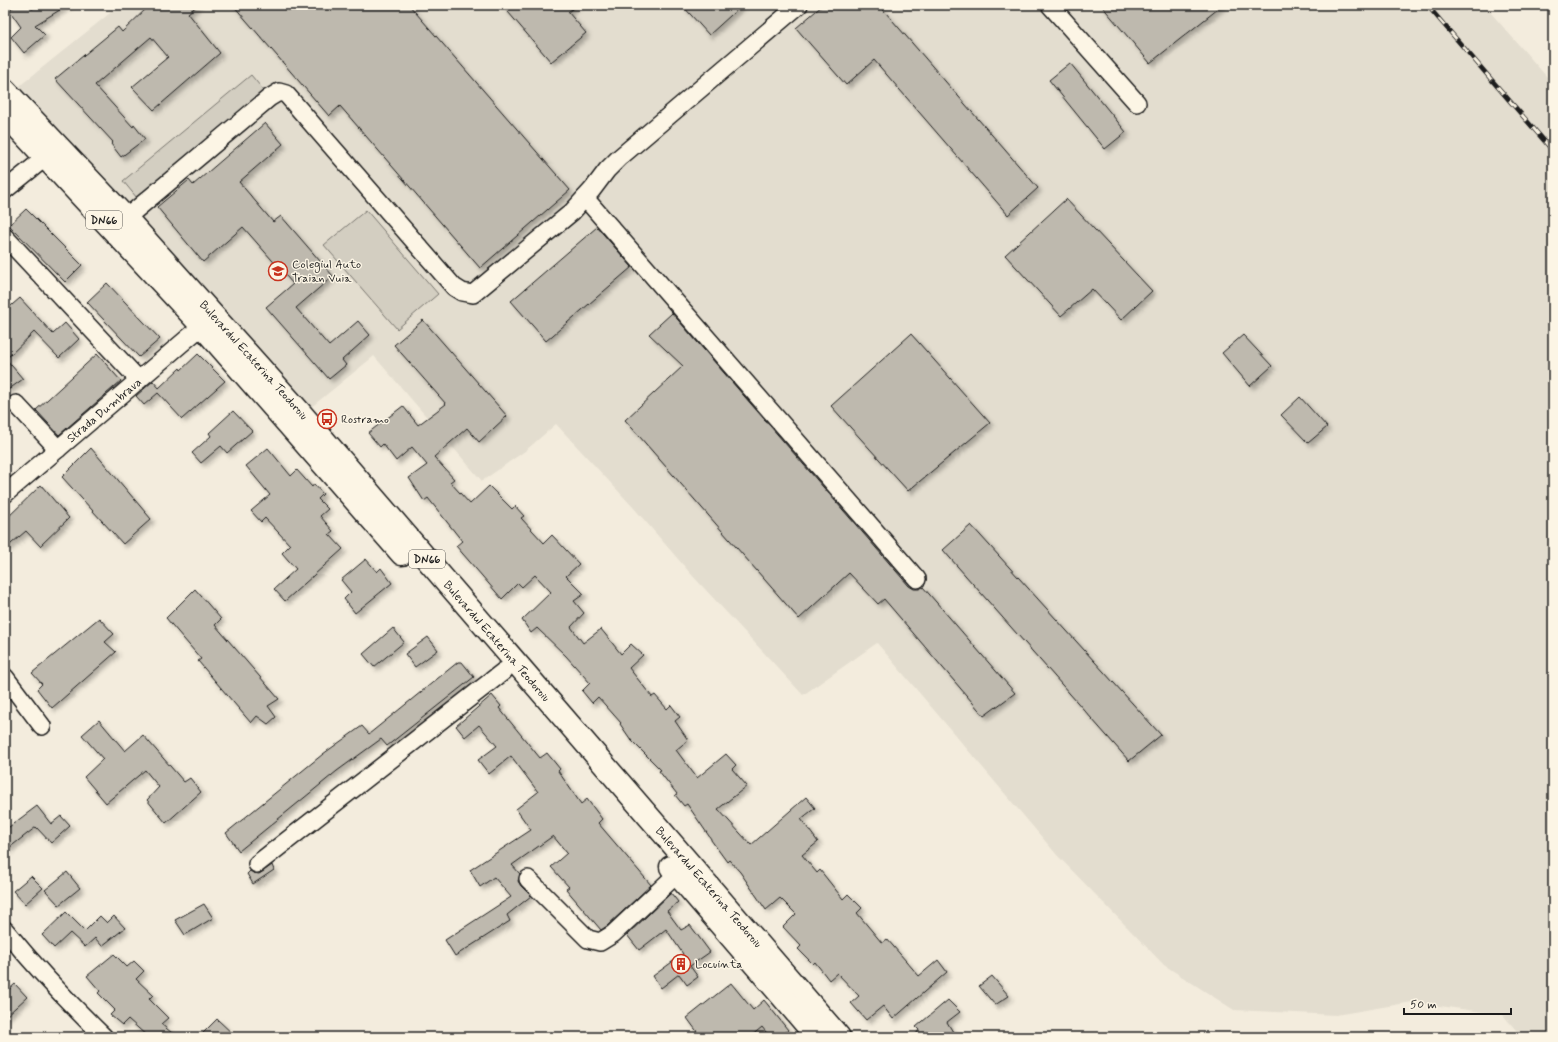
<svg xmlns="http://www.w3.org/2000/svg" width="1558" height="1042" viewBox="0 0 1558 1042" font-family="Mynerve,sans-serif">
  <defs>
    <filter id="shadow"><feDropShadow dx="3.5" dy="3.5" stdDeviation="2" flood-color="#0004"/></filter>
  </defs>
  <rect width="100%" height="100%" fill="#f3ecdd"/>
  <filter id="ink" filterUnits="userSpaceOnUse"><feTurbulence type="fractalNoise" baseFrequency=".025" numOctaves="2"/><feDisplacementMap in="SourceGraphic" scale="8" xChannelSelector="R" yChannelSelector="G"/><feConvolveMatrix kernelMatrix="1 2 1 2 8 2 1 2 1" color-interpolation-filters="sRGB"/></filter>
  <g filter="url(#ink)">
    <path fill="#e3ddcf" d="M120,5H1484L1553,84V1037H1522L1503,1015L1412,1002L1336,1015L1234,1010L1164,965L1057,855L877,643L803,695L691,574L633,507L556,424L525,451L482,481L374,356L310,408L17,88Z"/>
    <g fill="#d3cec1" stroke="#78756e">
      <path d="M251,75L265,92L137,198L123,181Z"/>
      <path d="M366,210L438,294L397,329L324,245Z"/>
    </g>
    <g fill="#beb9ae" stroke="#1c1c1c" filter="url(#shadow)">
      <path d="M16,5H29L32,9L39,5H68L35,25L45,35L24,53L11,37L21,27L9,10Z"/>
      <path d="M150,5H198L188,13L220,53L154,110L132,87L168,57L151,37L95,85L133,127L134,125L145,139L121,157L111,144L113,142L55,79L118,27L122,32Z"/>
      <path d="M233,5H409L570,190L480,268L340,106L329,116Z"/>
      <path d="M502,5H577L568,12L586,33L551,62Z"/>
      <path d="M682,5H742L709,35Z"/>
      <path d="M823,5H879L1038,188L1008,215L874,60L846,85L796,28Z"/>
      <path d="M1101,5H1223L1150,63Z"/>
      <path d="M1070,63L1126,132L1105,149L1049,80Z"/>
      <path d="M265,123L283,144L239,182L273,222L281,216L333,276L296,308L329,346L358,321L370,335L342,360L346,365L329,379L266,307L293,284L243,227L203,262L157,207L189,180L193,185Z"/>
      <path d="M1066,199L1152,291L1121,320L1092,289L1061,316L1005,255Z"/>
      <path d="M26,209L82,265L65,282L9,225Z"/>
      <path d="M597,227L632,267L546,341L511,301Z"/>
      <path d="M107,283L160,339L139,357L87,302Z"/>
      <path d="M20,298L53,334L65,323L79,339L59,358L34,332L6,359L23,379L5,392V311Z"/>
      <path d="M672,313L909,586L914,589H919L923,587L1015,693L984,716L884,599L878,604L849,573L799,619L625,420L683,366L649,334Z"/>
      <path d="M423,320L507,416L479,442L467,428L434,457L454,479L450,482L470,504L489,486L512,509L515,506L524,516L521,518L544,543L552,535L579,564L566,576L584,594L574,601L584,613L571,627L583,643L601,629L621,654L631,644L643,655L629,668L652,697L655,695L667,709L671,705L680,717L675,721L688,740L676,750L697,778L726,754L736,765L732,769L747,786L718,809L751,845L806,797L815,808L801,819L818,842L802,855L817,873L820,870L843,899L848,894L862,908L857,913L882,943L887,939L919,976L938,960L947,972L893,1019L883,1006L866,1020L851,1003L859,996L837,973L829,980L815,962L813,964L798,949L801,946L783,927L796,914L780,898L766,910L740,872L729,860L727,862L711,840V839L687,804L684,806L675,795L677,794L659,771L661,770L631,740L620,724L621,723L598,697L592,703L582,691L590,683L566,656L537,628L531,633L522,620L551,592L535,575L522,587L518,583L502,599L456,546L462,541L428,498L424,501L409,478L427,465L412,447L396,461L383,444L380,447L368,433L403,406L418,425L446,404L394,345Z"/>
      <path d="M911,334L990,423L908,491L831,406Z"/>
      <path d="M1243,335L1272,366L1250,386L1222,353Z"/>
      <path d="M97,354L121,381L59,435L36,410Z"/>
      <path d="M198,354L225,381L182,419L158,393L144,405L136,396L153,381L159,388L180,368L181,370Z"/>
      <path d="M1300,397L1327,427L1308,443L1281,415Z"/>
      <path d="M233,411L252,431L227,453L221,446L201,463L192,453L211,436L209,433Z"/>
      <path d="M91,448L151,519L123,544L62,477Z"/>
      <path d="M268,448L291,476L297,470L312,487L314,484L323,494L318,499L328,509L320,516L333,531L329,534L343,549L285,601L274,589L296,569L282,553L290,545L265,518L261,522L251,511L270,495L246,466Z"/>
      <path d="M41,485L69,518L40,546L26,531L5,549V520Z"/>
      <path d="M971,525L1161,735L1129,761L943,550Z"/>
      <path d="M366,559L377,572L381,568L392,583L355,613L344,599L351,592L341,580Z"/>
      <path d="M195,589L221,619L215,625L279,699L268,706L276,717L268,724L257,716L251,723L198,661L201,659L166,618Z"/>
      <path d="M99,618L114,634L105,642L116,652L52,708L37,689L42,684L32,673Z"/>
      <path d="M393,628L404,642L374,667L363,654Z"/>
      <path d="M428,637L438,650L415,667L405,654Z"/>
      <path d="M458,662H462L474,677L387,746L381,739L337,771L239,851L226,833L323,754L362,726L369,734Z"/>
      <path d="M492,695L501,706L499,708L540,758L547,753L560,769L558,771L581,804L587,799L602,819L598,823L651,885L607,926L601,930L566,889L569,887L551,867L567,853L553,836L512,865L520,874L518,881L521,886L531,896L507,915L510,921L455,956L445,940L511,897L494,877L480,887L470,870L531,830L516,809L538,792L511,756L489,774L478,760L497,746L479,725L465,737L456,726Z"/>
      <path d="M99,720L125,751L143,735L184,782L190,778L201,792L166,823L147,800L159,787L145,770L106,803L84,777L103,759L82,735Z"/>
      <path d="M37,806L51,824L61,816L70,826L51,843L36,827L5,851V830Z"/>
      <path d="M272,865L274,870L253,884L247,874L250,871L254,873L259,874Z"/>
      <path d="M67,872L80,888L59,905L45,890Z"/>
      <path d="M31,876L43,888L25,904L13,891Z"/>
      <path d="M671,893L678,902L667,911L681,930L690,925L710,952L690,966L698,977L687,985L679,974L661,988L653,976L683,954L666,929L639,950L627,935Z"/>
      <path d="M204,904L213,918L185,935L175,920Z"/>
      <path d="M66,912L85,931L100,916L107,923L114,916L125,928L102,946L95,938L85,947L70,933L54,948L42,935Z"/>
      <path d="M114,954L127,967L134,961L144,971L136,979L153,995L149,999L168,1018L161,1024L177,1037H148L128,1019L122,1025L110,1015L115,1010L98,993L100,991L87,976Z"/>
      <path d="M992,976L1009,996L995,1005L979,986Z"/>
      <path d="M731,983L753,1010L764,1000L788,1030L781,1037H770L762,1027L750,1037H701L687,1018Z"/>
      <path d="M15,984L27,997L5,1017V993Z"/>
      <path d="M948,1000L960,1012L947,1022L953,1032L947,1037H914L919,1030L916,1027Z"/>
      <path d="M217,1019L236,1037H199Z"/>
    </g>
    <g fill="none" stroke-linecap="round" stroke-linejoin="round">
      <defs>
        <g id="minor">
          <path d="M1050,5L1137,103"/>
          <path d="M5,190L46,157"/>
          <path d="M585,198L917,579"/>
          <path d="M126,218L269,98L279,92L286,94L454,287L462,292L473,294L572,212L592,190L607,170L619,158L799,5"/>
          <path d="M5,237L139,380"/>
          <path d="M16,404L58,449"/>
          <path d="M5,494L202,326"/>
          <path d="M5,677L42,726"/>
          <path d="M257,864L504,671"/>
          <path d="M528,879L588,939L600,942L613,934L677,874"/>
          <path d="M5,930C36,968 69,1003 104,1037"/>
        </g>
        <g id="major">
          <path d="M5,90L126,218L299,411L839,1037"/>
          <path d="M5,114L202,326L402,554"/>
          <path d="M671,867L817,1037"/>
        </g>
      </defs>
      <use href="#minor" stroke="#1c1c1c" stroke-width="20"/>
      <use href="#major" stroke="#1c1c1c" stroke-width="25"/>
      <use href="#minor" stroke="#fcf5e5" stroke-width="17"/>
      <use href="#major" stroke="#fcf5e5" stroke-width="22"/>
      <defs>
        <path id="rail" d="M1427,5L1553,151"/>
      </defs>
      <use href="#rail" stroke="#1c1c1c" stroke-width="4.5"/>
      <use href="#rail" stroke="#fcf5e5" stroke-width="3" stroke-dasharray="9" stroke-linecap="butt"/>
    </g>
  </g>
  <defs>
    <symbol id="school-ring" viewBox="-11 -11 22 22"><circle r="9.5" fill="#fcf5e5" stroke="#c8321e" stroke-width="1.5"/><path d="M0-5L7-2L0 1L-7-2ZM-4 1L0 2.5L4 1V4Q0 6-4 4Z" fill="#c8321e"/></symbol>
    <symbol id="bus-ring" viewBox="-11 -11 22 22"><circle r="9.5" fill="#fcf5e5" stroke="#c8321e" stroke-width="1.5"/><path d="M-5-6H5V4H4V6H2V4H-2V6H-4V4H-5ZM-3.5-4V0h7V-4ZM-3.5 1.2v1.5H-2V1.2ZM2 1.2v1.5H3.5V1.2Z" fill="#c8321e"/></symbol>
    <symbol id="building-ring" viewBox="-11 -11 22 22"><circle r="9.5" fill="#fcf5e5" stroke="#c8321e" stroke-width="1.5"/><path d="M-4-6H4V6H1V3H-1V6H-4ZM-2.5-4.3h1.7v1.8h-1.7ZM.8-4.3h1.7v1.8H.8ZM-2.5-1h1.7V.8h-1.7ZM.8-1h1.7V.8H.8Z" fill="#c8321e"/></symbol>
  </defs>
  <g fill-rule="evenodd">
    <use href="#school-ring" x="267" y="260" width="22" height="22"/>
    <use href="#bus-ring" x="316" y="408" width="22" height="22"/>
    <use href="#building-ring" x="670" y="953" width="22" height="22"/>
  </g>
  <g text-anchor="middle" stroke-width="3" stroke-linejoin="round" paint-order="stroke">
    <g fill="#fcf5e5" stroke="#5f5d58" stroke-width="1">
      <rect x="86" y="211" width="36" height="18" rx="3"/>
      <rect x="409" y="550" width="36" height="18" rx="3"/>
    </g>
    <g font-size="11" font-weight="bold" fill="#1c1c1c">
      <text x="104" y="224">DN66</text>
      <text x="427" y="563">DN66</text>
    </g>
    <g font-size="12" fill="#1c1c1c" stroke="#fcf5e5" text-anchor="start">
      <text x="292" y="268">Colegiul Auto<tspan x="292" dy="14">Traian Vuia</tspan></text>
      <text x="341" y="423">Rostramo</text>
      <text x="695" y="968">Locuinta</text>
    </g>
    <g font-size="12" fill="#1c1c1c" stroke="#fcf5e5">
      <text transform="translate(254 360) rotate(48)" y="4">Bulevardul Ecaterina Teodoroiu</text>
      <text transform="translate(104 410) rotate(-40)" y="4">Strada Dumbrava</text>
      <text transform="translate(497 641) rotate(49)" y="4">Bulevardul Ecaterina Teodoroiu</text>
      <text transform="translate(709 887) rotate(49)" y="4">Bulevardul Ecaterina Teodoroiu</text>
    </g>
  </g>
  <rect width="1558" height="1042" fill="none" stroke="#fcf5e5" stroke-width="20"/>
  <rect x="10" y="10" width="1538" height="1022" fill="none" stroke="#1c1c1c" stroke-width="1.5" filter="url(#ink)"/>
  <path d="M1404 1008v6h107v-6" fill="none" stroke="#1c1c1c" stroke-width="2"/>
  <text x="1410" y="1008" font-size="12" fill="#1c1c1c" stroke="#fcf5e5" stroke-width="3" paint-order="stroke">50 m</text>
</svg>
